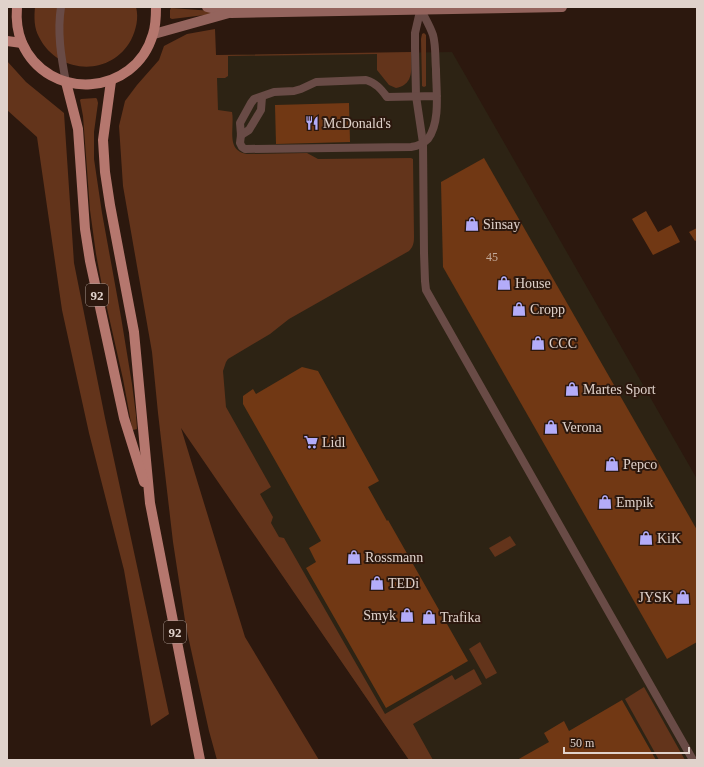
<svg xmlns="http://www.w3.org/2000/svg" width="704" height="767" viewBox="0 0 704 767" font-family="Georgia,serif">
  <rect width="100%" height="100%" fill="#2c180e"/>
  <path fill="#2d2314" d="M452,52L697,479V760H409L181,427L216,55Z"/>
  <g fill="#63341b">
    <path d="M35,7H136C139,18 136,30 131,40C111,77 58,75 39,37C34,28 34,17 35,7Z"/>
    <path d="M171,8L213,11V14L172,19L170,18V10Z"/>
    <path d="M215,29L216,55L411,52C411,68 415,84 396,88L389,85L377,70V54L228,56V76L225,78H217L218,110L232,112C235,127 225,151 247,154L307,153L318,159L411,158L413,159L414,237C414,243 413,247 409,251L289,319L270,334L228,359L226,362L223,371L226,407L271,487L260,494L273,517L271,523L279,537L284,538L385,714L452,675L455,680L474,669L482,684L413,724L433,760H409L181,428L245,637L319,760H217L209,731L186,627L173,542L158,413L152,352L123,186L119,126L125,101L137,85L159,60L164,46L187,34Z"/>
    <path d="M424,33L426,35V86L424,87L422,86V83L421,39L422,34Z"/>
    <path d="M7,61L26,82L64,113L74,263L105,418L169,714L151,726L124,570L89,433L62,310L37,137L7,110Z"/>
    <path d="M96,98L97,99L98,103L94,132V159L102,213L121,317L132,384L136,415L137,429L133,430L132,428L123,379L102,286L96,254L90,210L83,116L80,100L81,99Z"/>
    <path d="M510,536L516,545L495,557L489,548Z"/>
    <path d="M480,642L497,673L486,679L469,649Z"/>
    <path d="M644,687L685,760H659L625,699Z"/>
  </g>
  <g fill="#713814">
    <path d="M349,103L350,142L276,144L275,105Z"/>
    <path d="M484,158L697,530V642L667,659L443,267L441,182Z"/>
    <path d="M646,211L658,232L671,225L680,242L653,255L632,219Z"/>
    <path d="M697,228V240L695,241L689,232Z"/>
    <path d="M302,367L318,371L379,481L368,487L387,521L388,520L468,661L386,708L306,568L316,562L309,548L321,541L243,404V396L253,389L256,394Z"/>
    <path d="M622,700L656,760H517L549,742L544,733L564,721L569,731Z"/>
  </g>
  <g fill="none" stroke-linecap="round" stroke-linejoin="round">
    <g stroke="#694b46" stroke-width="8">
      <path d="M61,7C57,32 61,57 66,82"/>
      <path d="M421,7L415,33V48L416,96L423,143L424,253L425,281L426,290L607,609L693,760"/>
      <path d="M421,10C425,18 430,26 433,35C436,46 435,58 436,69C436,90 441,121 428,139C423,144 418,146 411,147L245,149L242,147L240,143L241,135L240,123L251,103L254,99L274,92L294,91L301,89L316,82L366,80C376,83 381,89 387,97L437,96"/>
      <path d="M241,135L249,130L261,110L262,97"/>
    </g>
    <g stroke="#94645d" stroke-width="10">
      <path d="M207,7L231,13L562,7"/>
      <path d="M154,34L229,13"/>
    </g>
    <g stroke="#b5776e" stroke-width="10">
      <path d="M17,7C16,19 17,31 22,43C48,102 135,97 153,34C156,25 156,16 156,7"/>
      <path d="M7,41L22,43"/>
      <path d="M111,81L103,140L105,172L110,205L134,332L150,503L200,760"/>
      <path d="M66,82L78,129L85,229L90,261L124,418L144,482"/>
    </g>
  </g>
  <defs>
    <symbol id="restaurant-bare" viewBox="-9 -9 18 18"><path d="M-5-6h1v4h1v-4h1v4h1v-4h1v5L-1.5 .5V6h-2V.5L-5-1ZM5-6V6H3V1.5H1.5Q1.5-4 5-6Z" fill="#b3acf9" stroke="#2c180e" stroke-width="2.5" paint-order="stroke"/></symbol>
    <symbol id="shop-bare" viewBox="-9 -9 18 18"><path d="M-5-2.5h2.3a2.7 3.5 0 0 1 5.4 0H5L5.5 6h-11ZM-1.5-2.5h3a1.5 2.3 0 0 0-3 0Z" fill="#b3acf9" stroke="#2c180e" stroke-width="2.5" paint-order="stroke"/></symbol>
    <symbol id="supermarket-bare" viewBox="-9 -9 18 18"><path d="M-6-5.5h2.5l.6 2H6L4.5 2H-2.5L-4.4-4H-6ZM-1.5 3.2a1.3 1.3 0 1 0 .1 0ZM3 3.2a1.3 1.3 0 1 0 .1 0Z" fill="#b3acf9" stroke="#2c180e" stroke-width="2.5" paint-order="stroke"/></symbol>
  </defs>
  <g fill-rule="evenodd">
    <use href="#restaurant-bare" x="302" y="113" width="20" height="20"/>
    <use href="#shop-bare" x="462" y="214" width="20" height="20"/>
    <use href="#shop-bare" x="494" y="273" width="20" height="20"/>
    <use href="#shop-bare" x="509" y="299" width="20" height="20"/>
    <use href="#shop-bare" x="528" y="333" width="20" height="20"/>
    <use href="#shop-bare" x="562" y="379" width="20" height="20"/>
    <use href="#shop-bare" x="541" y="417" width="20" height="20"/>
    <use href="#supermarket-bare" x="301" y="432" width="20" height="20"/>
    <use href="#shop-bare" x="602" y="454" width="20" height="20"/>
    <use href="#shop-bare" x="595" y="492" width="20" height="20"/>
    <use href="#shop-bare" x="636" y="528" width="20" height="20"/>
    <use href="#shop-bare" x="344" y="547" width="20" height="20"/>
    <use href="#shop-bare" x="367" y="573" width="20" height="20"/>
    <use href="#shop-bare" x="673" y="587" width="20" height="20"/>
    <use href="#shop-bare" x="397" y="605" width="20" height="20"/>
    <use href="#shop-bare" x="419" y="607" width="20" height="20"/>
  </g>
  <g text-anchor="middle" stroke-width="4" stroke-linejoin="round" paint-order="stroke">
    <g font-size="12" fill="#c4ac9d">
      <text x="492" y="261">45</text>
    </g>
    <g fill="#2c180e" stroke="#aa9a92" stroke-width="1">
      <rect x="86" y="284" width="22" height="22" rx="3"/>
      <rect x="164" y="621" width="22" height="22" rx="3"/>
    </g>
    <g font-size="13" font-weight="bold" fill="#e0d2cb">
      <text x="97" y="300">92</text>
      <text x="175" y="637">92</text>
    </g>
    <g font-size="14" fill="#e0d2cb" stroke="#2c180e" text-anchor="start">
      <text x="323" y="128">McDonald's</text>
      <text x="483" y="229">Sinsay</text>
      <text x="515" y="288">House</text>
      <text x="530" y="314">Cropp</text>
      <text x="549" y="348">CCC</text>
      <text x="583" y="394">Martes Sport</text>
      <text x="562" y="432">Verona</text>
      <text x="322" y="447">Lidl</text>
      <text x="623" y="469">Pepco</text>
      <text x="616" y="507">Empik</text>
      <text x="657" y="543">KiK</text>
      <text x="365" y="562">Rossmann</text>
      <text x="388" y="588">TEDi</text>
      <text x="672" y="602" text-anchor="end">JYSK</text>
      <text x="396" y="620" text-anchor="end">Smyk</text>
      <text x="440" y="622">Trafika</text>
    </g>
  </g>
  <rect width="704" height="767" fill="none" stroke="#e0d2cb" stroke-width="16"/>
  <path d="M564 747v6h125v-6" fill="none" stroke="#e0d2cb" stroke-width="2"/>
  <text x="570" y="747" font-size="12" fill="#e0d2cb" stroke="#2c180e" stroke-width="3" paint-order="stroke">50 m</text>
</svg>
